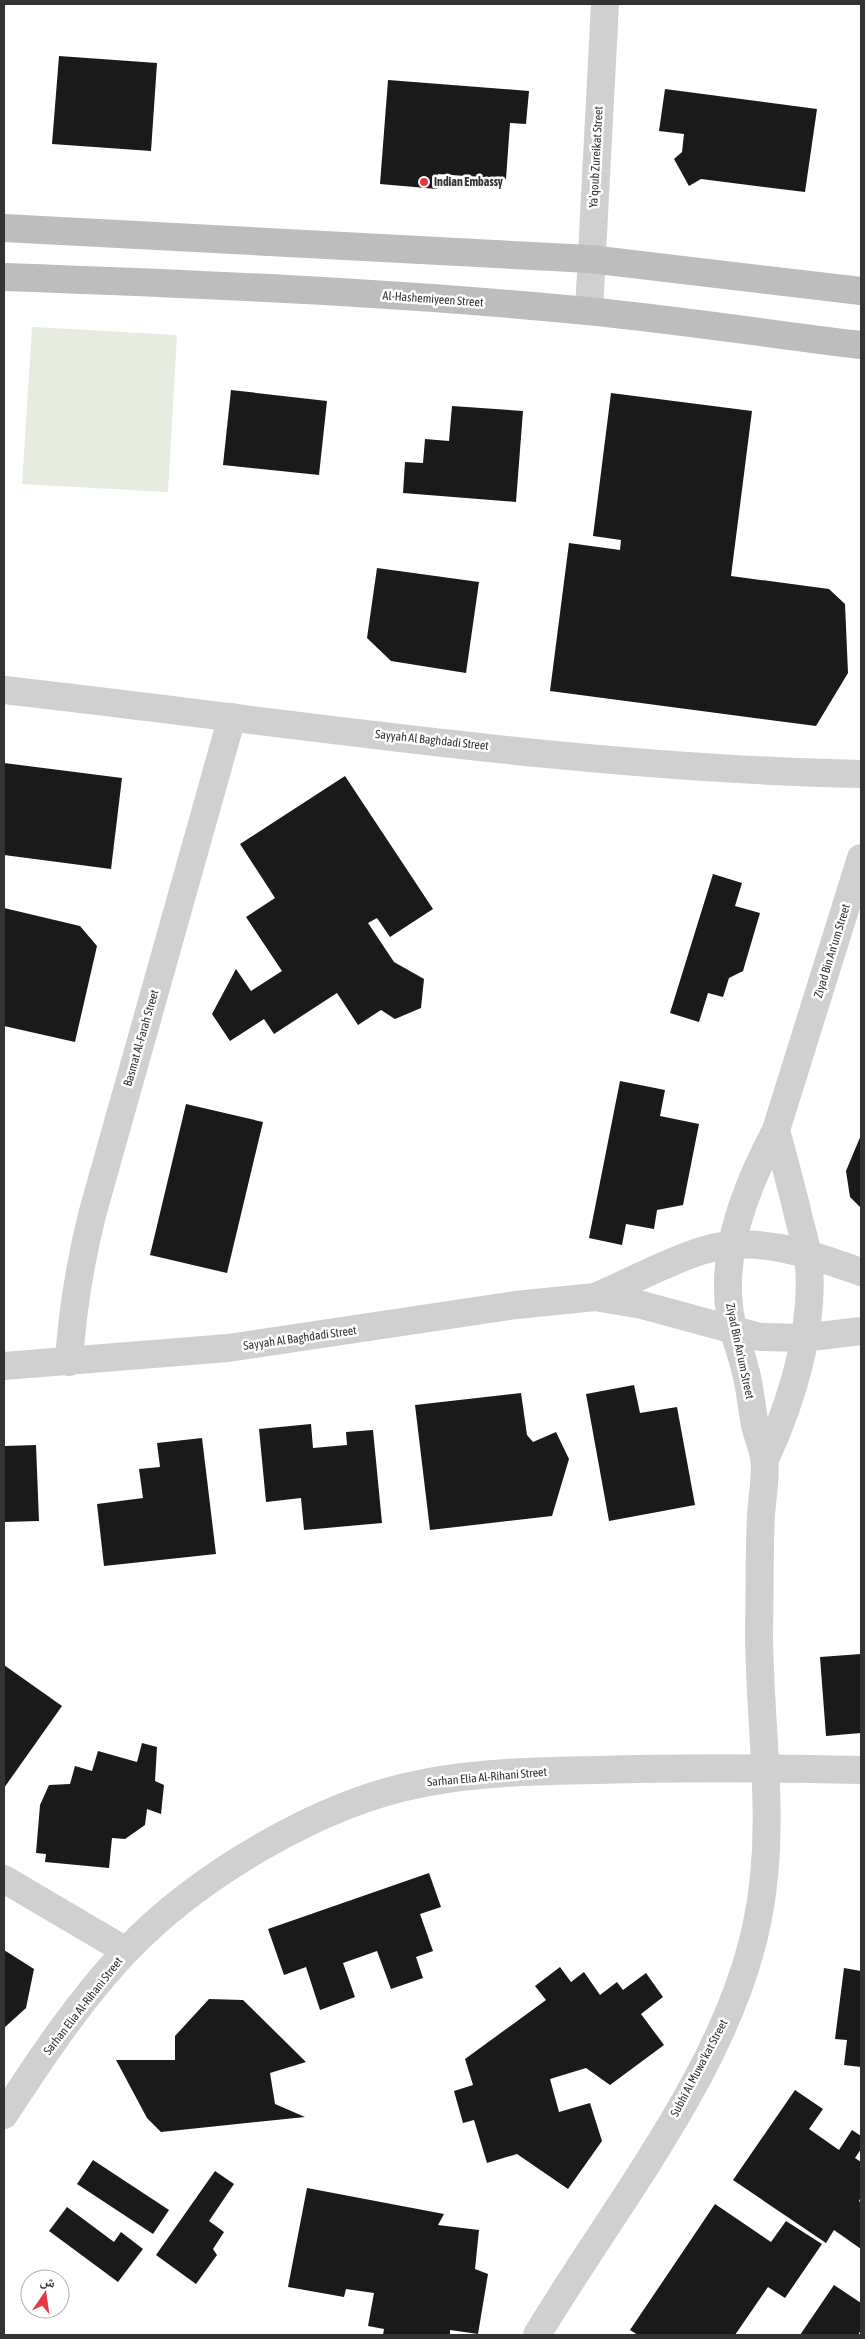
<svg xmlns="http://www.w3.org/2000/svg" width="865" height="2339" viewBox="0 0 865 2339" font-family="'Asap Condensed','Noto Naskh Arabic',sans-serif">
  <rect width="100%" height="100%" fill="#fff"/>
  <path fill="#e6ecdf" d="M32,327L177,335L168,492L22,484Z"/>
  <g fill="#1a1a1a">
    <path d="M59,56L157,63L151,151L52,144Z"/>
    <path d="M388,80L529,91L526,124L510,123L506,179L438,174L437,189L380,184Z"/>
    <path d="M665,89L817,109L805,192L701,179L689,186L674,159L682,152L684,134L659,131Z"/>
    <path d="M231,390L327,401L319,475L223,465Z"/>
    <path d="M611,393L752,411L731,576L829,589L845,604L848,673L816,726L550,691L569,543L620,550L621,540L593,536Z"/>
    <path d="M452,406L523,411L516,502L403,493L405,462L423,463L425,439L449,441Z"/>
    <path d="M377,568L479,582L466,673L391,661L367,638Z"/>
    <path d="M4,763L122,778L111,869L4,855Z"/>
    <path d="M345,776L433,909L390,937L377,918L368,923L394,962L424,979L421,1008L395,1019L381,1010L358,1025L337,993L274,1034L264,1019L230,1041L212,1014L236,969L251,991L282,971L246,917L275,898L240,844Z"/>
    <path d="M713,874L742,883L735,906L760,913L743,971L729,978L723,997L708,993L699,1022L670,1013Z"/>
    <path d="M4,908L80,926L97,946L75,1042L4,1026Z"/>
    <path d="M620,1081L665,1090L660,1116L699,1124L683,1205L657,1210L654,1229L626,1224L622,1245L589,1238Z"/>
    <path d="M186,1104L263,1122L227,1273L150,1255Z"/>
    <path d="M861,1135V1208L850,1197L846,1171Z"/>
    <path d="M634,1385L640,1413L677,1407L695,1505L609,1521L586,1394Z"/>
    <path d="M521,1393L527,1435L533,1442L556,1432L569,1459L552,1516L430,1530L415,1405Z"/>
    <path d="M311,1424L313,1448L347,1445L346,1432L373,1430L382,1523L304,1530L301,1498L266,1502L259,1429Z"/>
    <path d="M202,1438L216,1554L104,1566L97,1504L143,1498L139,1469L160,1467L157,1443Z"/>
    <path d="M36,1445L39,1521L4,1522V1446Z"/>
    <path d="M861,1654V1733L826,1736L820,1657Z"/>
    <path d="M4,1665L62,1706L4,1788Z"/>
    <path d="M142,1743L157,1747L155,1781L164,1785L161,1814L147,1809L145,1825L125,1839L112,1838L109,1868L45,1862L46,1854L36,1853L40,1805L49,1785L70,1784L75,1766L92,1771L98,1751L137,1762Z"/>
    <path d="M429,1873L441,1907L420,1914L433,1951L416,1957L423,1978L391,1989L377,1951L343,1963L355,1997L320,2010L306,1967L284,1975L268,1929Z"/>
    <path d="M4,1950L34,1969L26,2008L4,2028Z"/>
    <path d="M560,1967L571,1982L584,1972L600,1995L617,1982L623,1990L646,1973L663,1997L641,2014L664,2045L610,2085L586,2068L550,2079L559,2112L590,2103L602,2141L568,2189L517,2154L487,2163L474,2120L463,2123L454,2091L473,2085L465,2059L546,2000L535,1986Z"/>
    <path d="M844,1968L861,1971V2067L844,2065L847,2040L835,2039Z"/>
    <path d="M209,1999L243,2000L306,2062L270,2073L275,2104L305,2117L161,2132L147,2118L116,2060H175V2036Z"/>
    <path d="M795,2090L823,2109L809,2129L839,2150L852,2130L861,2136V2149L855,2158L861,2162V2197L859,2201L861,2203V2249L834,2230L826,2243L733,2180Z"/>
    <path d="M93,2160L169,2210L153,2234L77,2184Z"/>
    <path d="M215,2171L234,2184L209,2221L224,2232L213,2249L217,2255L196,2284L156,2255Z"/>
    <path d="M307,2188L444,2214L438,2225L479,2230L475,2269L488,2274L478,2334L450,2330V2335H383L384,2329L368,2326L374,2293L346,2289L344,2297L288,2287Z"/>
    <path d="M715,2204L771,2242L786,2221L822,2244L785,2298L768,2287L735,2335H638L630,2330Z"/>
    <path d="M67,2207L114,2242L121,2232L143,2249L118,2282L49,2231Z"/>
    <path d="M834,2285L861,2303V2330L858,2335H800Z"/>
  </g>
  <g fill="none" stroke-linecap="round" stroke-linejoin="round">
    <g stroke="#d0d0d0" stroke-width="28">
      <path d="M589,311L605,4"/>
      <path d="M4,690C289,722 574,768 861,774"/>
      <path d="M595,1297C630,1282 664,1263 701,1251C755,1234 810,1254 861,1272"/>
      <path d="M69,1362C72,1312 80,1264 92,1215L232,717"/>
      <path d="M4,1366L228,1348L516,1305L595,1297L642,1305L760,1337L803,1338L861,1331"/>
      <path d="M765,1459C791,1404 814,1330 809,1267C808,1251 803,1235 799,1219C792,1189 784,1160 776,1130"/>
      <path d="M4,1879L126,1951"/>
      <path d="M4,2115C41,2058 79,2001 125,1952C197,1876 321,1802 424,1783C481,1772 540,1771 598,1770C686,1767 773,1768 861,1770"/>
      <path d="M537,2335C613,2207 730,2066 758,1918C777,1822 759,1727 759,1630C760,1592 759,1553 761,1515C762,1496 767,1475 764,1457C762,1445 756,1433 754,1420C751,1403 750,1386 745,1369C741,1351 733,1333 730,1314C720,1251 747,1185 776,1130L861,858"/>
    </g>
    <g stroke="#bdbdbd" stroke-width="28">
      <path d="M4,228L590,259L861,291"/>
      <path d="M4,277C198,284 393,292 587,311C678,320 770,334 861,345"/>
    </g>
  </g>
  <circle fill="#e63946" stroke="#fff" stroke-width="2" cx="424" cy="182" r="5"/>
  <g text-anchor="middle" stroke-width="5" stroke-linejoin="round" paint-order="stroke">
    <g font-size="12" fill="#333" stroke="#fff">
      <text transform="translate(596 157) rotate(-87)" y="4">Ya’qoub Zureikat Street</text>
      <text transform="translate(433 299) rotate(4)" y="4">Al-Hashemiyeen Street</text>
      <text transform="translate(432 740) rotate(6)" y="4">Sayyah Al Baghdadi Street</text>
      <text transform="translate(832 951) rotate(-73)" y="4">Ziyad Bin An'um Street</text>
      <text transform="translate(141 1038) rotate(-74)" y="4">Basmat Al-Farah Street</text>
      <text transform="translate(300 1338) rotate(-8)" y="4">Sayyah Al Baghdadi Street</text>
      <text transform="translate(740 1351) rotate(78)" y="4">Ziyad Bin An'um Street</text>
      <text transform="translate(487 1777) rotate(-5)" y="4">Sarhan Elia Al-Rihani Street</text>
      <text transform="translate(83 2006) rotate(-52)" y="4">Sarhan Elia Al-Rihani Street</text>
      <text transform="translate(699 2068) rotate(-62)" y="4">Subhi Al Muwa'kat Street</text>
    </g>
    <g font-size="12" font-weight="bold" fill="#333" stroke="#fff" text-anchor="start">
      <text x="434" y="186">Indian Embassy</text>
    </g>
  </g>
  <rect width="865" height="2339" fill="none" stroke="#333333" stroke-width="10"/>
  <g transform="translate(45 2294) rotate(13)"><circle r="24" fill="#ffffff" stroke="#adadad"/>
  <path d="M0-4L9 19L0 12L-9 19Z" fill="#e63946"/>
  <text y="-8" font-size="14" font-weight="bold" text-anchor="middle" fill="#333333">ش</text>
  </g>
</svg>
